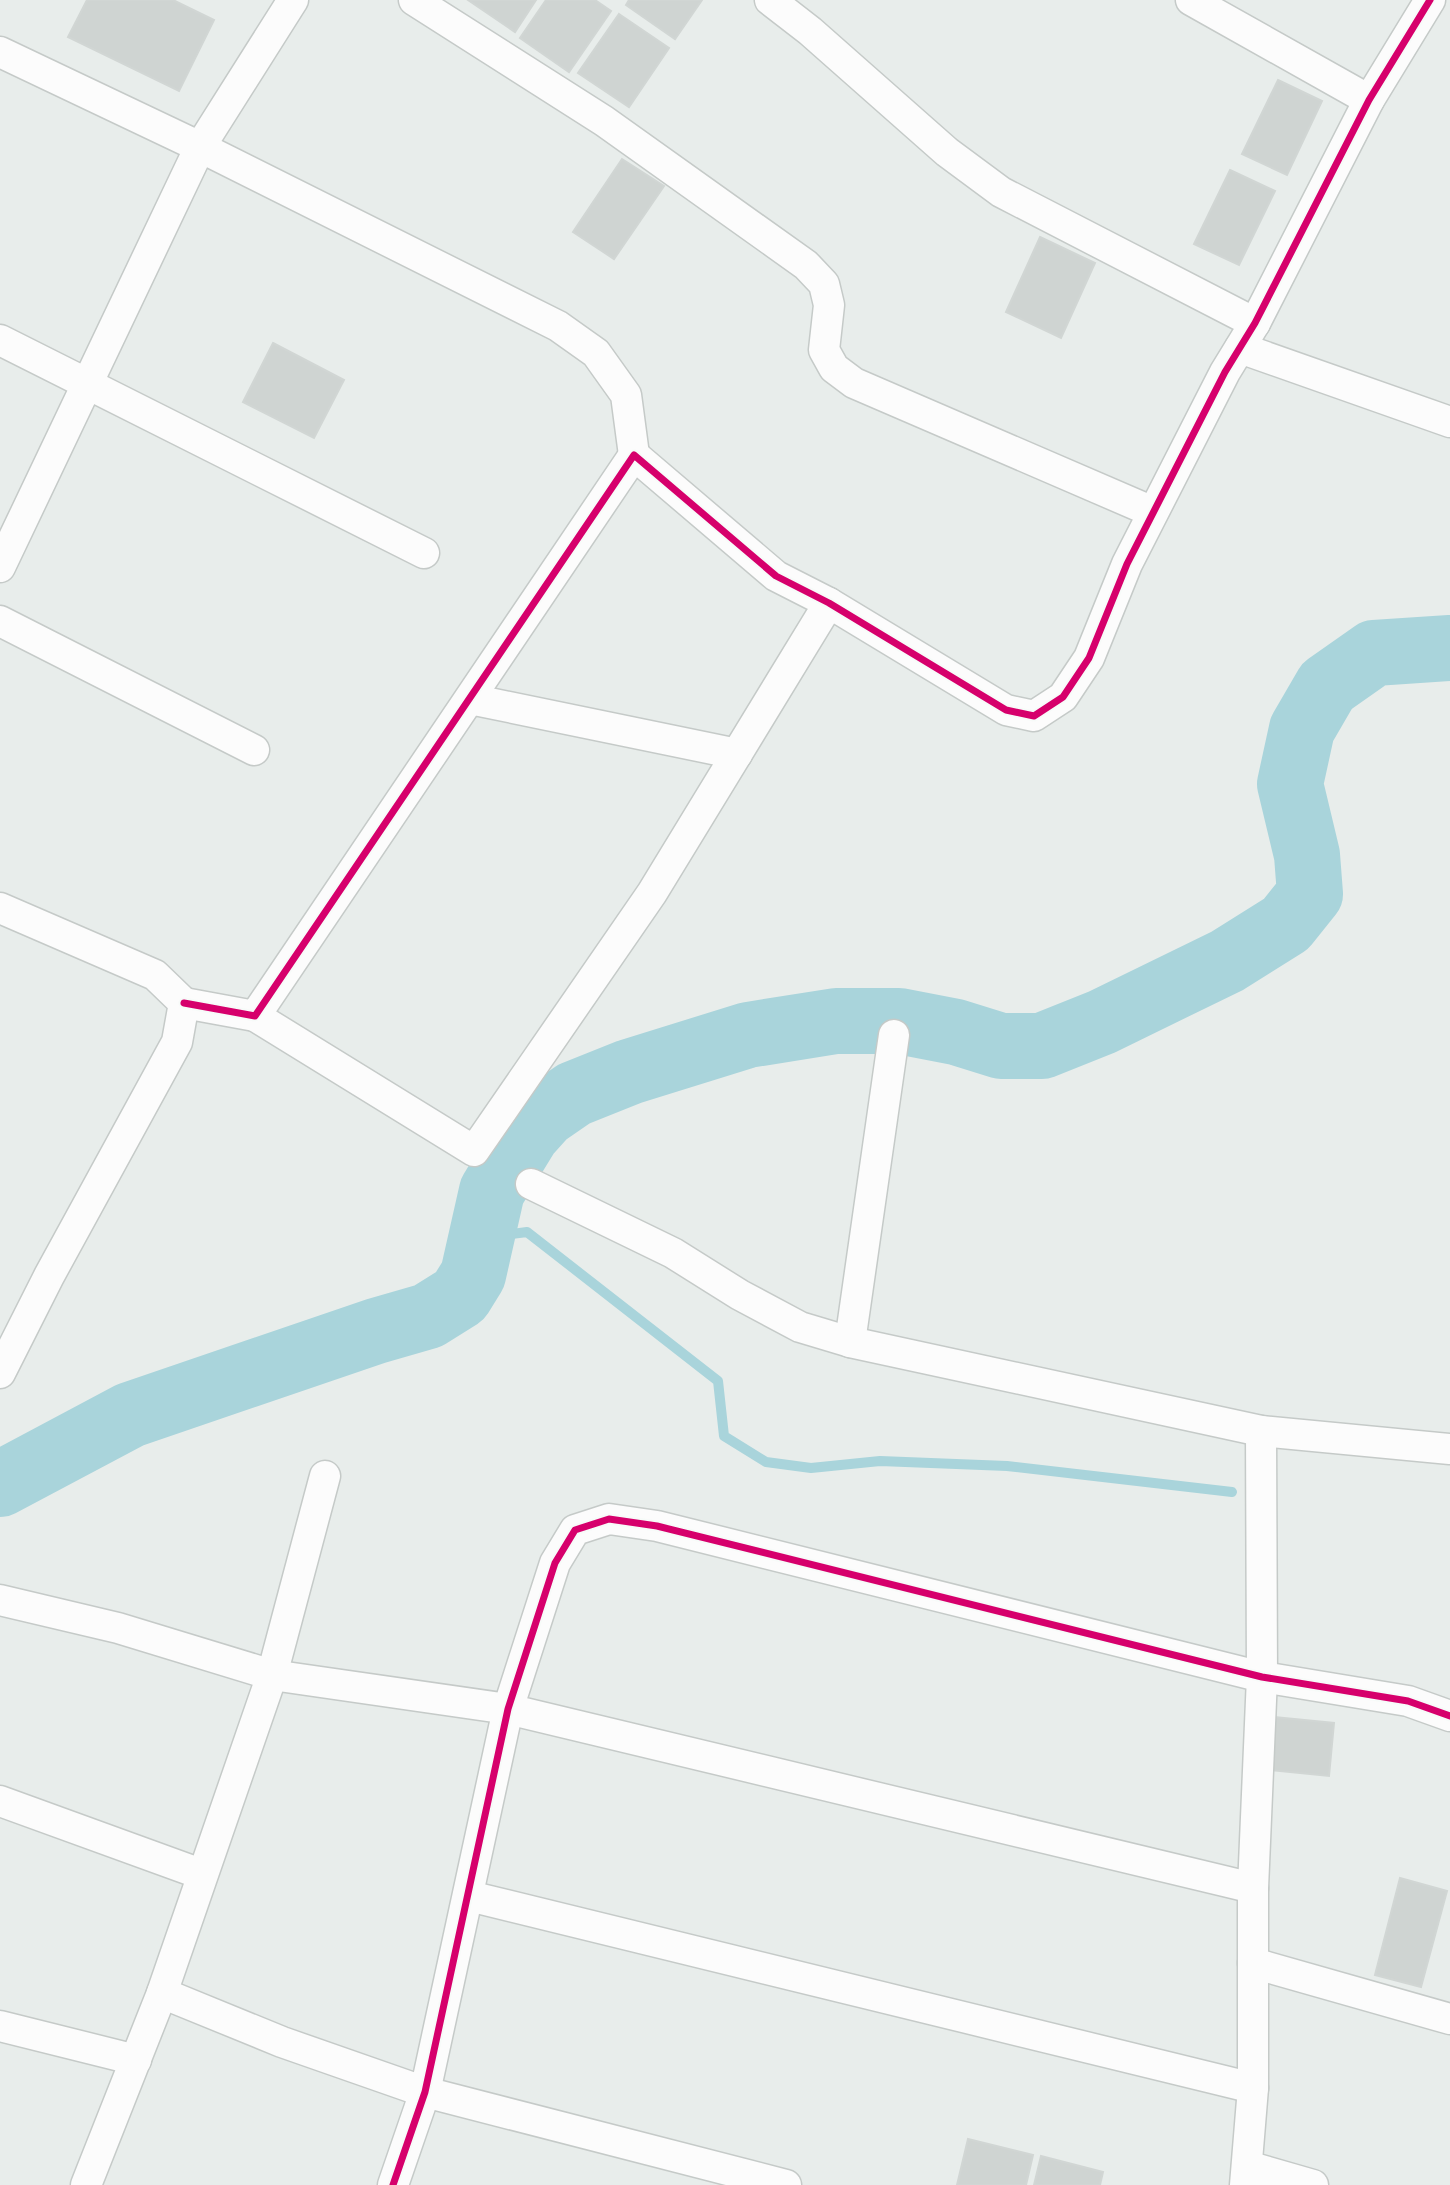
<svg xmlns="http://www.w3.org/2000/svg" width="1450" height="2185" viewBox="0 0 1450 2185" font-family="'Asap Condensed',sans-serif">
  <rect width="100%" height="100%" fill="#e8edeb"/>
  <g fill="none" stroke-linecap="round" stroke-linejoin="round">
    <path stroke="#a9d4db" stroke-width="10" d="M480,1246L504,1235L527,1232L718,1381L724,1436L766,1462L811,1468L880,1461L1007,1466L1232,1492"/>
    <path stroke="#a9d4db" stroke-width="66" d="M0,1484L130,1415L376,1331L428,1316L460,1296L473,1275L492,1191L527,1134L545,1114L574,1094L629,1072L748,1035L836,1021H899L956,1032L1001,1046H1042L1102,1022L1227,961L1286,924L1310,894L1307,855L1290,784L1302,729L1327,686L1374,653L1450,648"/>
  </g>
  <g fill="#cfd4d2" stroke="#d1d6d4" stroke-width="2">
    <path d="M87,0H173L214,20L179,91L68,37Z"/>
    <path d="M468,0H536L515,32Z"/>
    <path d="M546,0H595L611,11L569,72L520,38Z"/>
    <path d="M629,0H702L675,39L626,5Z"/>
    <path d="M619,14L669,48L629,107L578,73Z"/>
    <path d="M1278,80L1322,101L1287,175L1242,154Z"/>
    <path d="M622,159L664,186L614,259L573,232Z"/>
    <path d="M1230,170L1275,191L1239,265L1194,244Z"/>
    <path d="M1040,237L1095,263L1061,338L1006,312Z"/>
    <path d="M273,343L344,380L314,438L243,402Z"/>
    <path d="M1274,1717L1334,1723L1329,1776L1269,1770Z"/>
    <path d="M1400,1878L1447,1891L1421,1987L1375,1975Z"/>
    <path d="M968,2139L1033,2155L1026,2185H957Z"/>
    <path d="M1041,2156L1103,2172L1100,2185H1034Z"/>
  </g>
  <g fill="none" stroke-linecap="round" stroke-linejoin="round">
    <defs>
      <g id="street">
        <path d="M414,0L604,121L806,265L824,284L829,305L824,350L834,368L854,383L1153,512"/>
        <path d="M770,0L810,31L947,152L1001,192L1255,323"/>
        <path d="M1191,0L1369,100"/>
        <path d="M0,52L200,147L558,326L596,353L626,395L634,455"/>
        <path d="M0,340L424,553"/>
        <path d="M1240,348L1450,422"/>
        <path d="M0,567L200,147L293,0"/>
        <path d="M0,621L254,750"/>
        <path d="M470,699L737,754"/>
        <path d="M0,908L155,975L184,1003L177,1042L49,1276L0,1373"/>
        <path d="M184,1003L255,1016L634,455L776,576L829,603L1006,710L1034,716L1063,697L1089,658L1127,564L1225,372L1255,323L1369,100L1430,0"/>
        <path d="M255,1016L474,1151L652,893L829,603"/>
        <path d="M531,1184L673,1253L740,1295L800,1327L850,1342L1261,1431L1450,1449"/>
        <path d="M850,1342L894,1035"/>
        <path d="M0,1600L118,1628L272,1675L508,1709L1253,1888"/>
        <path d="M0,1801L201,1874"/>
        <path d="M469,1896L1253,2088"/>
        <path d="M1253,1963L1450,2019"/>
        <path d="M162,1993L282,2042L425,2092L786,2185"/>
        <path d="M0,2026L136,2060"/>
        <path d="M1247,2166L1313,2185"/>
        <path d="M86,2185L162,1993L272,1675L325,1476"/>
        <path d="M393,2185L425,2092L508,1709L555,1563L575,1530L609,1519L657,1526L1262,1677L1408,1701L1450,1716"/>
        <path d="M1245,2185L1253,2088V1888L1262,1677L1261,1431"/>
      </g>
    </defs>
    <use href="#street" stroke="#c5cac8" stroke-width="33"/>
    <use href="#street" stroke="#fcfcfc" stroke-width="30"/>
    <defs>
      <g id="cycleway">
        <path d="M184,1003L255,1016L634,455L776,576L829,603L1006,710L1034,716L1063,697L1089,658L1127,564L1225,372L1255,323L1369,100L1430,0"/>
        <path d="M393,2185L425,2092L508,1709L555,1563L575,1530L609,1519L657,1526L1262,1677L1408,1701L1450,1716"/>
      </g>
    </defs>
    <use href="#cycleway" stroke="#f7fbf9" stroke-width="11"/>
    <use href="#cycleway" stroke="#d6006c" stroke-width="7"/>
  </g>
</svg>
